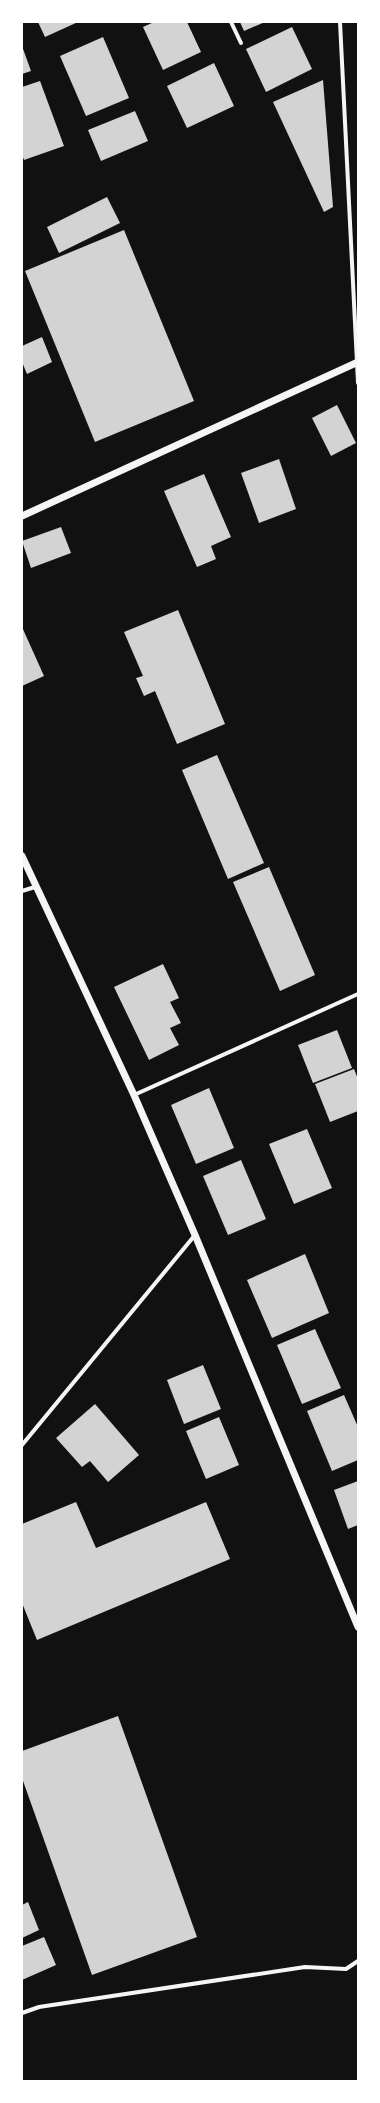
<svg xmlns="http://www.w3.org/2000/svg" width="380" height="2103" viewBox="0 0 380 2103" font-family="'DM Sans',sans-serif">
  <rect width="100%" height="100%" fill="#111"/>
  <g fill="#d3d3d3">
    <path d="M38,22H78L45,37Z"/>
    <path d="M154,22H187L201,52L163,70L143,27Z"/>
    <path d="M240,22H265L244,31Z"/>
    <path d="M292,27L312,69L266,92L246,49Z"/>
    <path d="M103,37L129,98L86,116L60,56Z"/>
    <path d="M22,46L31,71L22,74Z"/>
    <path d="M214,63L234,106L187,128L167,86Z"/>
    <path d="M323,80L333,207L324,212L273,102Z"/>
    <path d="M40,81L64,146L24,160L22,155V87Z"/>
    <path d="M135,111L148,141L101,161L88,130Z"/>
    <path d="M107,197L120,223L59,253L47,227Z"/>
    <path d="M124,230L194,401L95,442L25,271Z"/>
    <path d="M42,337L52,362L27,374L22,362V346Z"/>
    <path d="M337,405L356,443L331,456L312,418Z"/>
    <path d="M279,459L296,509L259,523L241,473Z"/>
    <path d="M204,474L231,537L211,546L216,559L197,567L164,491Z"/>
    <path d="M61,527L71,553L31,568L22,541Z"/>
    <path d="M178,610L225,724L177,744L155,691L144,696L136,678L143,676L124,632Z"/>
    <path d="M22,627L44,676L22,686Z"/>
    <path d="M217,755L264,863L228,879L182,770Z"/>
    <path d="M269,867L315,975L280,991L233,882Z"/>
    <path d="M163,964L179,998L170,1002L181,1023L170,1028L179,1045L149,1060L114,987Z"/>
    <path d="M337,1030L352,1068L313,1083L298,1045Z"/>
    <path d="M354,1069L358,1079V1111L330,1122L315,1084Z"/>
    <path d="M209,1088L234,1148L196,1164L171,1105Z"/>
    <path d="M307,1129L332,1188L294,1204L269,1144Z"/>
    <path d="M241,1160L266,1219L228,1235L203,1176Z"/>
    <path d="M305,1254L329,1313L272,1338L247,1280Z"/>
    <path d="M315,1329L341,1388L302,1404L277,1345Z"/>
    <path d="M203,1365L221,1409L184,1424L167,1380Z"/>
    <path d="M344,1395L358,1427V1460L332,1471L307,1411Z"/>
    <path d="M95,1404L139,1455L108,1482L90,1461L82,1467L56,1438Z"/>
    <path d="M219,1417L239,1465L206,1479L186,1431Z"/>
    <path d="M358,1481V1525L348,1529L334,1490Z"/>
    <path d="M76,1502L96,1548L206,1502L230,1559L37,1640L22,1603V1524Z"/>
    <path d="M118,1716L197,1937L92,1975L22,1778V1751Z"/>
    <path d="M28,1902L39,1930L22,1938V1905Z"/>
    <path d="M44,1937L56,1965L22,1980V1946Z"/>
  </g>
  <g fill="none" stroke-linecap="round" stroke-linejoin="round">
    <g stroke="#f5f5f5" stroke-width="4">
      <path d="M231,22L241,43"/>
      <path d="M340,22L358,383"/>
      <path d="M22,891L35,887"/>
      <path d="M134,1095L358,994"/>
      <path d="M22,1445L195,1235"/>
      <path d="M22,2013L39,2007L305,1967L346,1969L358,1961"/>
    </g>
    <g stroke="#f5f5f5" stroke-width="7">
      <path d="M22,516L358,362"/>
      <path d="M22,856L134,1095L195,1235L358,1627"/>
    </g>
  </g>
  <rect width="380" height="2103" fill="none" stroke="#ffffff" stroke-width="46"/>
</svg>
